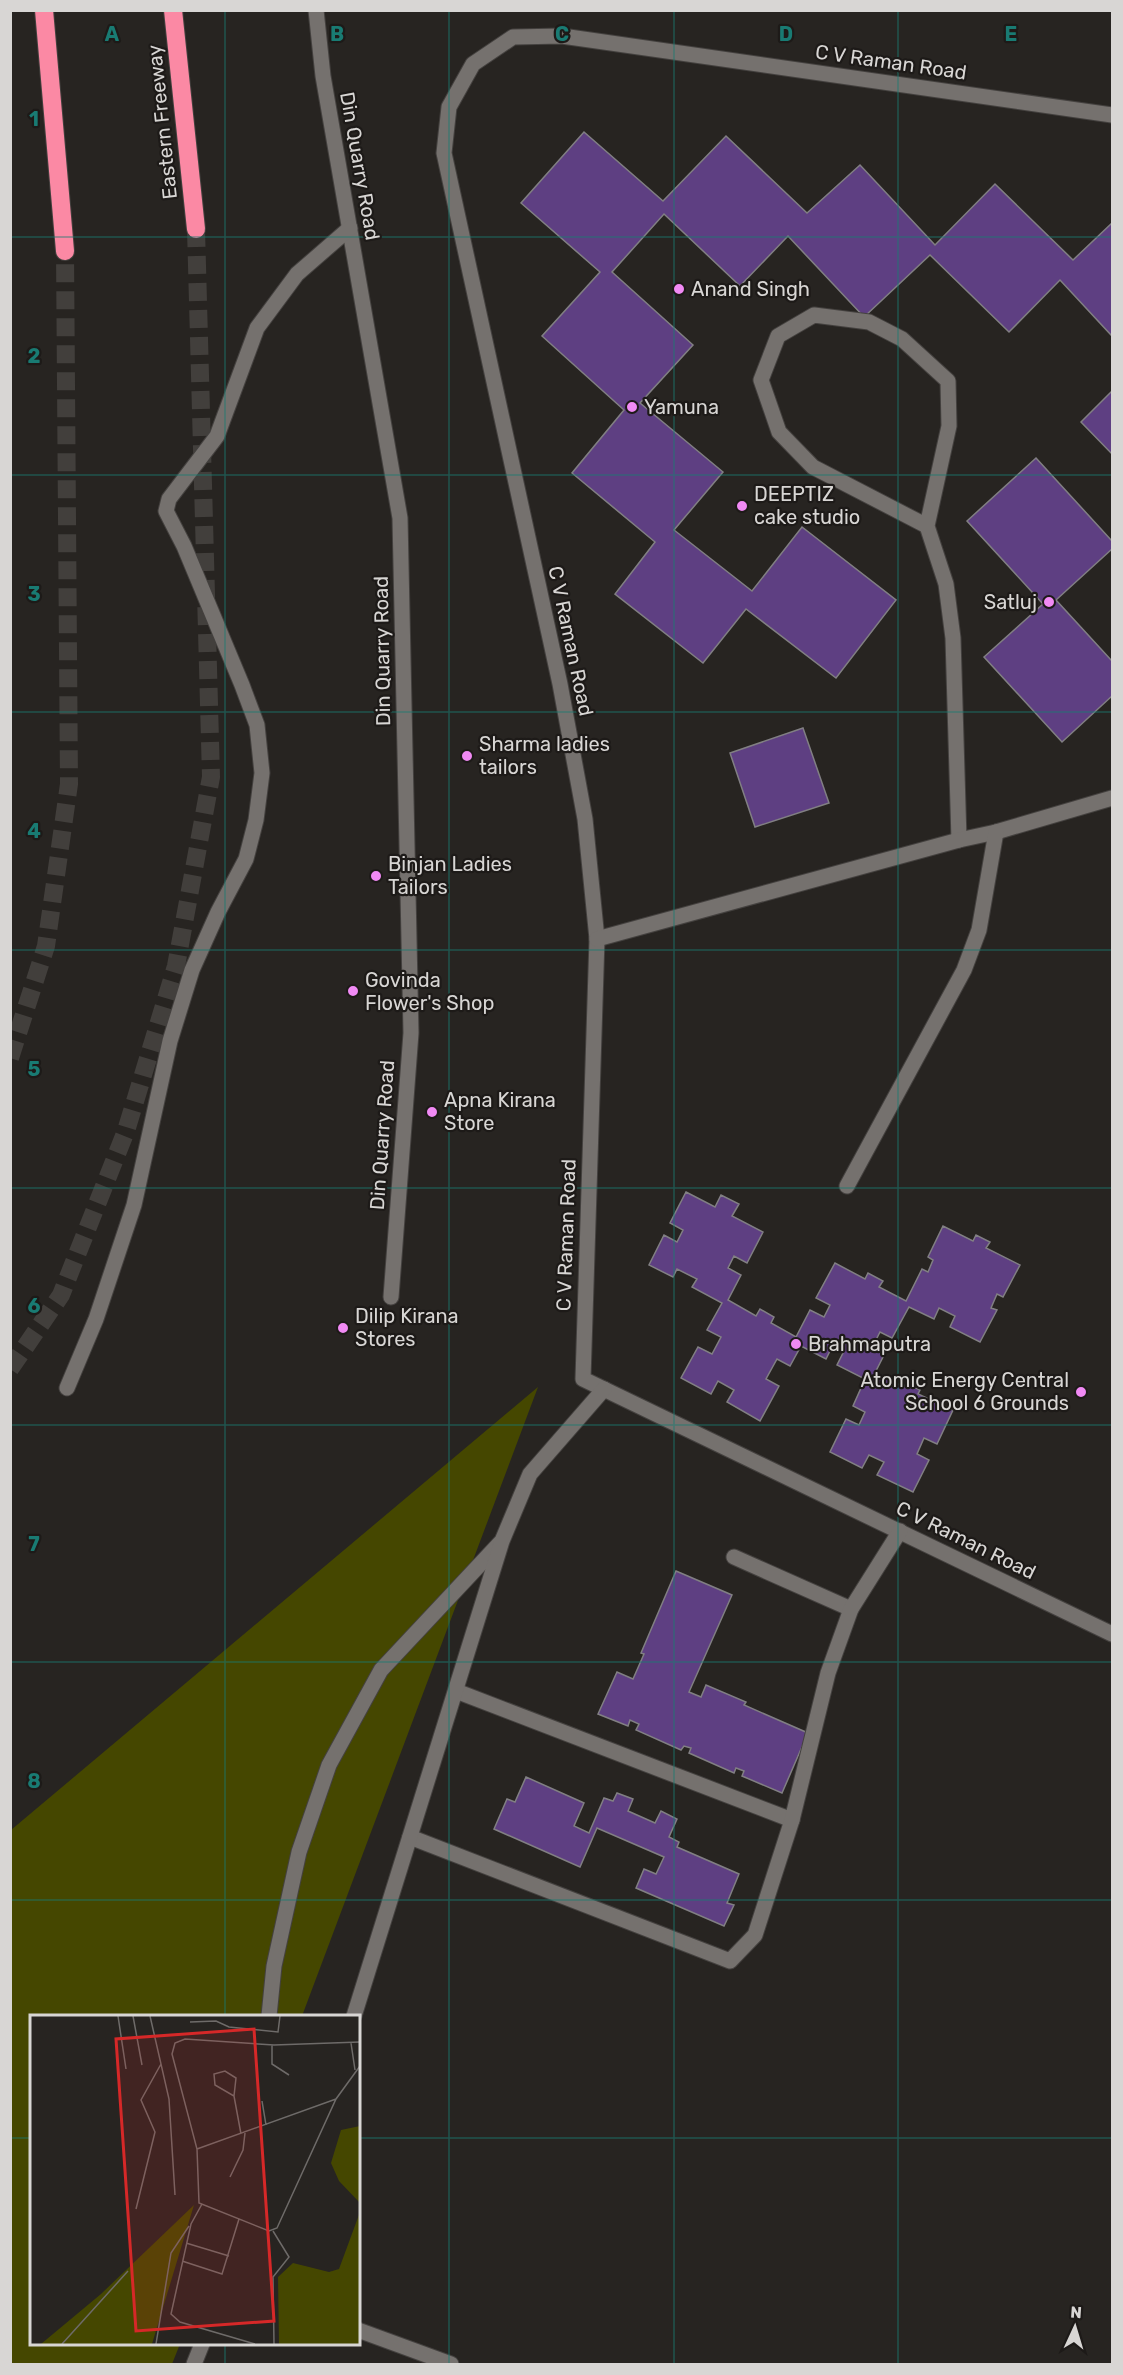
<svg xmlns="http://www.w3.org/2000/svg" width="1123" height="2375" viewBox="0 0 1123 2375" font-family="Rubik,sans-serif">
  <rect width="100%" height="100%" fill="#272421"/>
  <path fill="#454700" d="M538,1387L302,2016H32V2344H180L172,2364H11V1830Z"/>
  <g fill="#5e3f82" stroke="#817f83" stroke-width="1.5">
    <path d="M584,132L663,201L726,136L807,213L860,165L935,245L995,184L1073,260L1112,223V336L1060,280L1009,332L930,255L864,317L788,236L740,286L664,214L612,272L693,345L640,403L723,472L674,530L752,591L802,527L896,600L836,678L746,609L703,663L615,594L655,542L572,473L624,410L542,336L600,272L521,203Z"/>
    <path d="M1112,391V454L1081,422Z"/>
    <path d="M1036,458L1112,541V549L1056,600L1112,661V696L1062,742L984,657L1043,604L967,521Z"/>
    <path d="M803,728L829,803L755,827L730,753Z"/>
    <path d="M686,1192L715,1207L721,1195L739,1204L732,1216L763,1232L747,1263L734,1256L728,1268L741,1275L728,1300L756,1316L760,1309L774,1317L771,1323L796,1337L810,1310L824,1317L830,1305L816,1298L835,1263L865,1279L868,1273L883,1281L879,1287L906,1301L922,1269L928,1272L933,1260L928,1257L943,1226L973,1241L976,1235L990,1242L986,1248L1020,1265L1003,1297L997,1294L991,1308L997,1310L980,1342L950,1327L955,1316L939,1308L934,1319L909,1307L892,1338L880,1332L873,1346L885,1353L875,1373L904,1387L906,1383L920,1390L918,1394L953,1410L937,1444L924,1438L917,1454L929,1460L913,1492L877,1475L884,1462L869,1455L862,1468L830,1452L846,1419L859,1425L865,1412L853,1406L865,1379L837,1365L844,1351L833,1345L826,1359L801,1346L790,1366L777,1359L766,1379L779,1386L760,1421L727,1402L734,1390L718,1381L711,1394L681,1378L698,1347L712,1354L721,1337L707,1330L722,1303L692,1287L697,1279L677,1269L673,1277L649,1265L664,1235L677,1242L683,1230L670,1223Z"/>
    <path d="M676,1571L732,1595L689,1692L701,1697L706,1685L746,1702L744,1705L808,1733L782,1793L742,1776L744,1771L736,1768L734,1773L689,1753L691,1748L684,1746L681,1750L636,1730L639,1724L630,1720L628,1726L598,1714L617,1672L633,1679L644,1654L641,1653Z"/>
    <path d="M526,1777L584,1803L574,1826L589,1833L604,1798L613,1801L617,1793L633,1799L628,1811L655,1823L661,1811L677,1819L669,1837L679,1842L677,1847L739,1874L727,1903L734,1905L724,1926L636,1888L644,1869L656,1874L664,1857L597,1828L580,1867L494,1829L507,1799L515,1802Z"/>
  </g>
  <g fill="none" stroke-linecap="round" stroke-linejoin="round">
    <g stroke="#423f3c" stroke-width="18" stroke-dasharray="18 9" stroke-linecap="butt">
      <path d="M10,1058L46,946L69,784L65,251"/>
      <path d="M10,1369L61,1295L126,1131L176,966L211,777L196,229"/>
    </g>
    <defs>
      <g id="minor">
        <path d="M316,10L323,76L400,518L411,1033L391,1297"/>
        <path d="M1112,115L562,36L513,37L473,64L449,107L444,153L560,684L585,819L597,939L583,1379L1112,1634"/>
        <path d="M927,526L949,426L948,381L902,339L869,322L814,315L778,336L761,380L779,432L813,467L927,526L946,584L953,638L959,840"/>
        <path d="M597,939L959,840L996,832L1112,798"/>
        <path d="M847,1186L964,970L979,930L996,832"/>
        <path d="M67,1388L96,1319L134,1205L170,1041L192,970L218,912L246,859L256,820L262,773L257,725L242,685L184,546L166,511L169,499L217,436L257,328L297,274L350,228"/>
        <path d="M734,1557L851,1609"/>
        <path d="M456,1691L792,1820"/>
        <path d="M410,1837L730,1961L755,1935L792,1820L828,1673L851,1609L900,1531"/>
        <path d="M269,2016L274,1966L299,1852L329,1765L381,1670L500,1543"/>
        <path d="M354,2016L502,1541L530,1474L604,1389"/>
        <path d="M358,2330L451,2364"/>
        <path d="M194,2364L202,2344"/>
      </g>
      <g id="highway">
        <path d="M44,10L65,251"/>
        <path d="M173,10L196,229"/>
      </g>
    </defs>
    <use href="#minor" stroke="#44413f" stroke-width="17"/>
    <use href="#highway" stroke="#44413f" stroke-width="20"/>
    <use href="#minor" stroke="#75716e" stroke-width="15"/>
    <use href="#highway" stroke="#fb89a4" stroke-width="18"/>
  </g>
  <path fill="none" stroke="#197b73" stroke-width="1.5" stroke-opacity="0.55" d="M225,10V2016M449,10V2364M674,10V2364M898,10V2364M10,237H1112M10,475H1112M10,712H1112M10,950H1112M10,1188H1112M10,1425H1112M10,1662H1112M10,1900H1112M10,2138H32M358,2138H1112M225,2344V2364"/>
  <g fill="#f18af4" stroke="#1d1a18" stroke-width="2">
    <circle cx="679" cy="289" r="6"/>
    <circle cx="632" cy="407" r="6"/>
    <circle cx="742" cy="506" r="6"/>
    <circle cx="1049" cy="602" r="6"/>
    <circle cx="467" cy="756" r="6"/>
    <circle cx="376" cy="876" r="6"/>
    <circle cx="353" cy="991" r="6"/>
    <circle cx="432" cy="1112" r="6"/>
    <circle cx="343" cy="1328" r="6"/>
    <circle cx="796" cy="1344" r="6"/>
    <circle cx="1081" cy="1392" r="6"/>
  </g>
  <g text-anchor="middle" stroke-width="4.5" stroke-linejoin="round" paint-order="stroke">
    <g font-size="20" fill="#d8d6d4" stroke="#1d1a18">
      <text transform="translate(891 62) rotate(8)" y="7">C V Raman Road</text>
      <text transform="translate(162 122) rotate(-96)" y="7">Eastern Freeway</text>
      <text transform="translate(360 166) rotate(80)" y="7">Din Quarry Road</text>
      <text transform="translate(571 641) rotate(78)" y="7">C V Raman Road</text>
      <text transform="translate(382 651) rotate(-91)" y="7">Din Quarry Road</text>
      <text transform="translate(382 1135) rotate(-86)" y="7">Din Quarry Road</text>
      <text transform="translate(566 1235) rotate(-88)" y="7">C V Raman Road</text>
      <text transform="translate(966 1540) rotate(26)" y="7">C V Raman Road</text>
    </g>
    <g font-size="20" fill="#d8d6d4" stroke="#1d1a18" text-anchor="start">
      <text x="691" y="296">Anand Singh</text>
      <text x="644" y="414">Yamuna</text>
      <text x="754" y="501">DEEPTIZ<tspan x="754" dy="23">cake studio</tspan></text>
      <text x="1037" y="609" text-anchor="end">Satluj</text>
      <text x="479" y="751">Sharma ladies<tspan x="479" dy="23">tailors</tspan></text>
      <text x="388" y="871">Binjan Ladies<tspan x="388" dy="23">Tailors</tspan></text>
      <text x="365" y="987">Govinda<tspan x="365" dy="23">Flower's Shop</tspan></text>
      <text x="444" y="1107">Apna Kirana<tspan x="444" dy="23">Store</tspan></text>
      <text x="355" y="1323">Dilip Kirana<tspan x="355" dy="23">Stores</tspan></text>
      <text x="808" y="1351">Brahmaputra</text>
      <text x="1069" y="1387" text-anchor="end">Atomic Energy Central<tspan x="1069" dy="23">School 6 Grounds</tspan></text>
    </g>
  </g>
  <g transform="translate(30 2015)">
    <rect width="330" height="330" fill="#272421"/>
    <path d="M330,111V188L309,166L301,148L311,115ZM164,190L122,329H11L71,279ZM330,197V329H249L248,262L263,248L299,257L309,254Z" fill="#454700"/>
    <path fill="none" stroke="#6e6b69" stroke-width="1.5" d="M88,1L96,54M103,1L112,50M120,1L139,84L145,180M160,7L186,6L199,12L248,17L250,1M330,27L244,30L155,24L145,28L142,39L167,134L169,188L239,216L247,213L306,84L330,51M321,28L325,55M242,30V49L259,60M204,81L206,63L195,56L184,59L185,70L204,81L211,119M232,86L236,110M167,134L306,84M200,162L213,135L215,118M172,189L161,209L141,299L150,307L225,329M106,194L125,117L111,85L131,49M243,216L259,242L243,262L244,329M156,228L199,241M152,246L192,259L209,204M32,329L98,256M126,329L141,238L159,211"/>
    <path fill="#d62828" fill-opacity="0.15" stroke="#d62828" stroke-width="3" d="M224,14L244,306L106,316L86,24Z"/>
    <rect width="330" height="330" fill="none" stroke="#d8d6d4" stroke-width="3"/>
  </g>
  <g font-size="20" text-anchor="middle" font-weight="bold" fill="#197b73" stroke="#1d1a18" stroke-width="4.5" stroke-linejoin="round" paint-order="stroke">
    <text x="112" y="41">A</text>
    <text x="337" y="41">B</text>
    <text x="562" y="41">C</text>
    <text x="786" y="41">D</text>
    <text x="1011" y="41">E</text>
    <text x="34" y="126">1</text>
    <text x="34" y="363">2</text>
    <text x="34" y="601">3</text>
    <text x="34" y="838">4</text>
    <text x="34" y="1076">5</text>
    <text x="34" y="1313">6</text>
    <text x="34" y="1551">7</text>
    <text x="34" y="1788">8</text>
  </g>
  <rect width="1123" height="2375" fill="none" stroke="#d8d6d4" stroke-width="24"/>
  <g transform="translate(1075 2327) rotate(4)" stroke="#1d1a18" stroke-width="4.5" paint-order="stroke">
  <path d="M0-4.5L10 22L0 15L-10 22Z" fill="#d8d6d4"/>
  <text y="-9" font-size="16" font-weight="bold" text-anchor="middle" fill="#d8d6d4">N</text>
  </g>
</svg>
